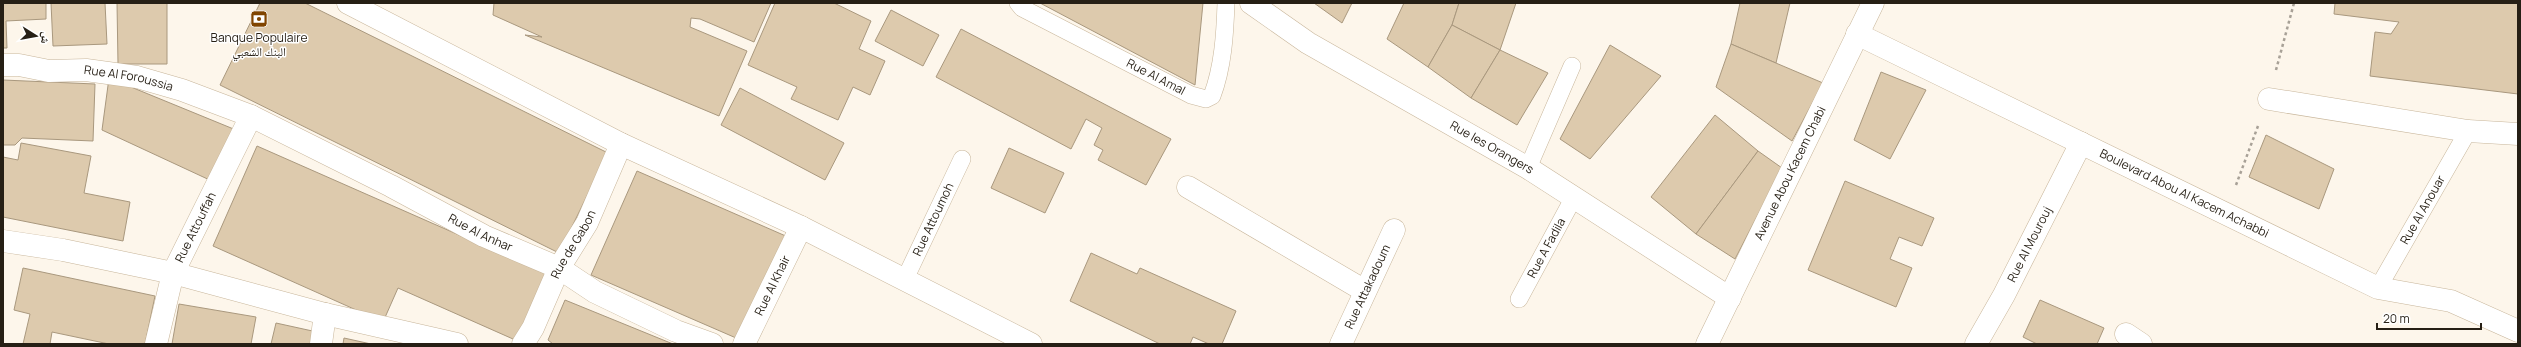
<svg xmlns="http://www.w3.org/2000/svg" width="2521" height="347" viewBox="0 0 2521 347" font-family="Manrope,'Noto Naskh Arabic',sans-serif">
  <rect width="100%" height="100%" fill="#fdf6eb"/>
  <g fill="#ddcaad" stroke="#a9987e">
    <path d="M3,3H46V19L6,21L7,48H3Z"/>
    <path d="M51,3H105L107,44L53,46Z"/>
    <path d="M117,3H167V64H118Z"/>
    <path d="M260,3H305L608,153L559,253L220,85Z"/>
    <path d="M494,3H771L754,42L700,19L691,18L690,27L747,51L719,116L525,35L542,37L493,15Z"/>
    <path d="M775,3H834L871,21L859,49L885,61L870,95L853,87L838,120L791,99L797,87L748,65Z"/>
    <path d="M1040,3H1203L1195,85Z"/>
    <path d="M1314,3H1352L1342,23Z"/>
    <path d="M1404,3H1459L1452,25L1428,67L1387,39Z"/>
    <path d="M1459,3H1516L1500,50L1452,25Z"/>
    <path d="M1740,3H1790L1776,63L1731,44Z"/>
    <path d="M2335,3H2518V94L2370,76L2375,32L2391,34L2399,22L2334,14Z"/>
    <path d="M891,10L939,35L923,66L875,41Z"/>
    <path d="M1452,25L1500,50L1471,98L1428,67Z"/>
    <path d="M961,29L1171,139L1146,185L1098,160L1103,150L1094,145L1102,128L1086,119L1071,149L936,77Z"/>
    <path d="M1731,44L1823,83L1792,141L1716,87Z"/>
    <path d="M1610,45L1661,76L1590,159L1560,139Z"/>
    <path d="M1500,50L1548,73L1517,125L1471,98Z"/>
    <path d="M1881,72L1926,90L1890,159L1854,140Z"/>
    <path d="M109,78L236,130L214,182L102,130Z"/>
    <path d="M3,80L95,84L93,141L22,138L15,145H3Z"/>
    <path d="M740,88L844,143L825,180L721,125Z"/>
    <path d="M1715,115L1758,151L1696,234L1651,197Z"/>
    <path d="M2266,135L2334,169L2319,209L2249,177Z"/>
    <path d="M21,143L91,156L84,193L130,202L123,241L3,217V157L18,160Z"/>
    <path d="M257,146L552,276L522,343L398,288L383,322L213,246Z"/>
    <path d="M1009,148L1064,173L1045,213L991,188Z"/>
    <path d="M1758,151L1782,168L1735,259L1696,234Z"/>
    <path d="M637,171L788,237L743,341L591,275Z"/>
    <path d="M1845,181L1934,218L1922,246L1899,237L1890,259L1912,268L1896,307L1808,270Z"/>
    <path d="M1091,253L1137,274L1140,268L1236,311L1222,344H1209L1193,337L1190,344H1160L1070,301Z"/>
    <path d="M23,268L155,296L145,344H109L52,332L50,344H23L30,314L14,310Z"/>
    <path d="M565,300L673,344H553L548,340Z"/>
    <path d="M2040,300L2104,328L2097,344H2037L2023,337Z"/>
    <path d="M179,304L256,317L251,344H172Z"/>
    <path d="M276,323L317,332L315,344H271Z"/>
    <path d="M344,338L371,344H343Z"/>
  </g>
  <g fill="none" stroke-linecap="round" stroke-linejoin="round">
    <defs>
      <g id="service">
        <path id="s1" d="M1018,3L1022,8L1191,95L1206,99L1212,96C1223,67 1225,34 1226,3"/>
        <path d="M1528,168L1572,66"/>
        <path id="s2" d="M905,279L962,159"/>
        <path id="s3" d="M2378,288L2468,131"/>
        <path id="s4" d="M1519,299L1574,197"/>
      </g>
      <g id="minor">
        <path id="s5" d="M1251,3L1308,43L1528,168L1730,298"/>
        <path id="s6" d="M1857,34L2378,288L2451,301L2518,331"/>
        <path id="s7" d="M3,65H19L49,71L86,70L137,77L182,90L251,116L391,186L484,236L559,268L595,292L676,331L712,344"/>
        <path d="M2269,99L2468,131L2518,134"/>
        <path d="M1188,187L1365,291"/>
        <path d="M3,241L63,250L173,273L325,314L457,344"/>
        <path d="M2126,334L2141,344"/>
        <path id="s8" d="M156,344L173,273L251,116"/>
        <path d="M321,344L325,314"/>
        <path id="s9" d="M523,344L533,328L559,268L587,223L621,144"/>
        <path id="s10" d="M744,344L801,227"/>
        <path id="s11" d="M1341,344L1394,230"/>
        <path id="s12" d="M1707,344L1873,3"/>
        <path id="s13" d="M1976,344L2004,295L2081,143"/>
      </g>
      <path id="tertiary" d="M348,3L621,144L801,227L1031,344"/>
    </defs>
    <use href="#service" stroke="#c8b69b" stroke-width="18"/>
    <use href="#minor" stroke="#c8b69b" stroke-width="23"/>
    <use href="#tertiary" stroke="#c8b69b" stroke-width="23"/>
    <g stroke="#a8a197" stroke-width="2.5" stroke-dasharray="3 3" stroke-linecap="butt">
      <path d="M2276,70L2294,3"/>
      <path d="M2236,185L2258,126"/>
    </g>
    <use href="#service" stroke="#fff" stroke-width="17"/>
    <use href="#minor" stroke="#fff" stroke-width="22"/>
    <use href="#tertiary" stroke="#fff" stroke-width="22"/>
  </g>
  <defs>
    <symbol id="bank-square" viewBox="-11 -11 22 22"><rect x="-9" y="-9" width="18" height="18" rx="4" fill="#804400" stroke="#fff"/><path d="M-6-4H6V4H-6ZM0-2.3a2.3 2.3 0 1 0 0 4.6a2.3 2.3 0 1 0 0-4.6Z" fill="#fff"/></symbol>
  </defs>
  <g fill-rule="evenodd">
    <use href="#bank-square" x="249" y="9" width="20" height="20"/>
  </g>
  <g text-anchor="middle" stroke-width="3" stroke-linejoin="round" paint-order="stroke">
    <g font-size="12" fill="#261f15" stroke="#fff">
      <text x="259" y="42">Banque Populaire<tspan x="259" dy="14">البنك الشعبي</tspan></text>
    </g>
    <g font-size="12" fill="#261f15" stroke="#fff">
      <text dy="4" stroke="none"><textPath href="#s1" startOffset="157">Rue Al Amal</textPath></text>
      <text dy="4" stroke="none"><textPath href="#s7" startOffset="127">Rue Al Foroussia</textPath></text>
      <text dy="4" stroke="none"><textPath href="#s5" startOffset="281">Rue les Orangers</textPath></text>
      <text dy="4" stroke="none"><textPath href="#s12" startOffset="190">Avenue Abou Kacem Chabi</textPath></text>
      <text dy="4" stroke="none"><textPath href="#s6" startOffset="364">Boulevard Abou Al Kacem Achabbi</textPath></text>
      <text dy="4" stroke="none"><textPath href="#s3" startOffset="90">Rue Al Anouar</textPath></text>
      <text dy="4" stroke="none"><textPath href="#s2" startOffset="66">Rue Attoumoh</textPath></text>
      <text dy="4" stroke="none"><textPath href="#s8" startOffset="124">Rue Attouffah</textPath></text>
      <text dy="4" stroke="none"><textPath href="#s7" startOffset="513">Rue Al Anhar</textPath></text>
      <text dy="4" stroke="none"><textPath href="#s13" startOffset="113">Rue Al Mourouj</textPath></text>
      <text dy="4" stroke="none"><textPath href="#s9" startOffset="112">Rue de Gabon</textPath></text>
      <text dy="4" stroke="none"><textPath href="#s4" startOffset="58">Rue A Fadila</textPath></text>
      <text dy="4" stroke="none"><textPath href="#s10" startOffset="65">Rue Al Khair</textPath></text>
      <text dy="4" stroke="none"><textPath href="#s11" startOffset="63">Rue Attakadoum</textPath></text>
    </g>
  </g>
  <rect width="2521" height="347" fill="none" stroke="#261f15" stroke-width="8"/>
  <g transform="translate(36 36) rotate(101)" stroke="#ffffff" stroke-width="3" paint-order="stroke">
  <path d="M0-3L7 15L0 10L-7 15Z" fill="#261f15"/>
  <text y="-6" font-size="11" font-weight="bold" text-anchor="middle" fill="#261f15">ش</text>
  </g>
  <path d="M2377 323v6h104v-6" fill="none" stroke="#261f15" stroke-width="2"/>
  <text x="2383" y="323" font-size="12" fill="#261f15" stroke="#ffffff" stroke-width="3" paint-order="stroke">20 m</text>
</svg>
